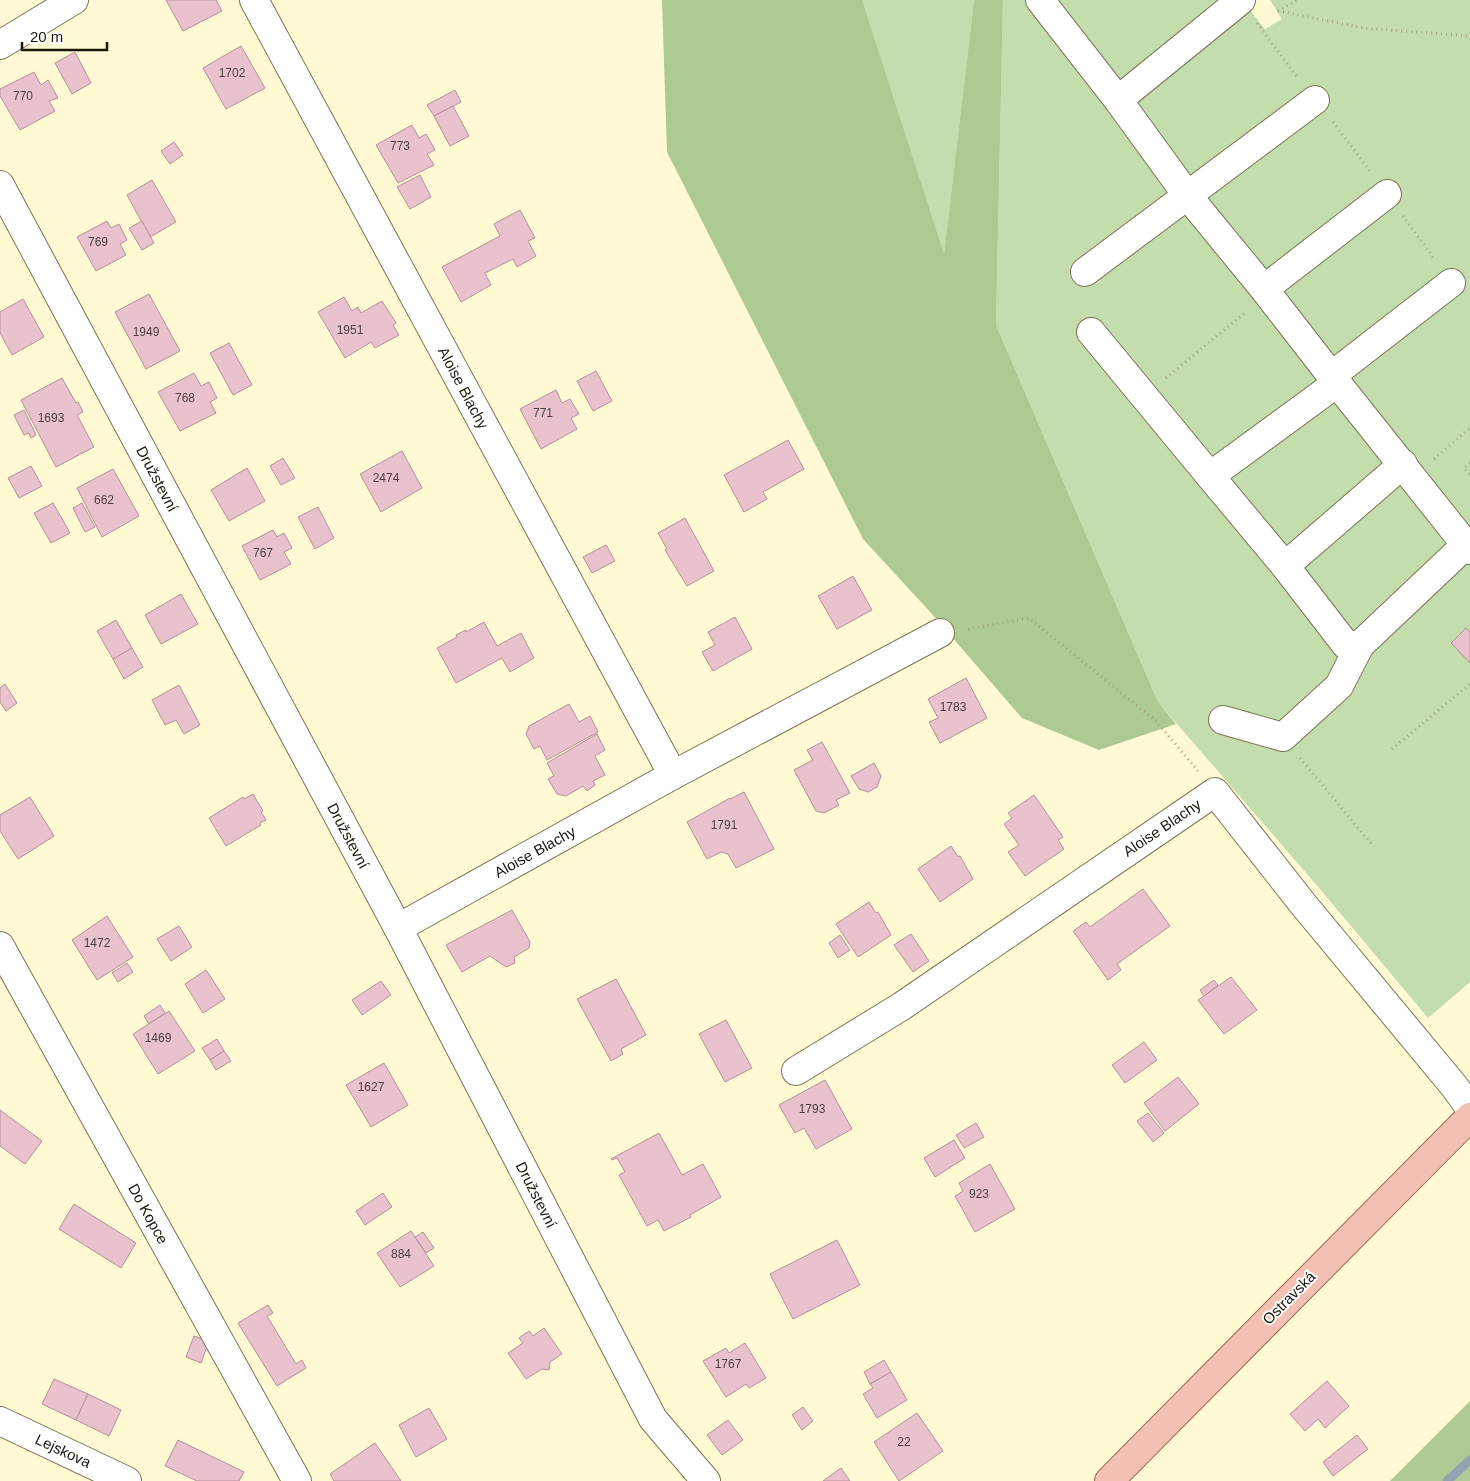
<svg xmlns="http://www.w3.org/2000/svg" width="1470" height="1481" viewBox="0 0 1470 1481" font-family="Arial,sans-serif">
  <rect width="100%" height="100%" fill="#fff9d4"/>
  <g fill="#c3ddad">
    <path d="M862,0H974L944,255L862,1Z"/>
    <path d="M1003,0H1242L1265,29L1282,19L1270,0H1470V982L1428,1018L1320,889L1158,702L996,325Z"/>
  </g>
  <g fill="#adca93">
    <path d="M662,0H862L944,254L974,0H1003L996,325L1158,702L1176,724L1099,750L1022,718L932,614L863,539L667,152Z"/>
    <path d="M1470,1401V1481H1390Z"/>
  </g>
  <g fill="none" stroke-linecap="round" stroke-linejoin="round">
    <path stroke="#91a3b3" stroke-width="9" d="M1447,1481L1470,1460"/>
  </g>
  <g fill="#e9c2cd" stroke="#b58f9b">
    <path d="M166,0H216L222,11L183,31Z"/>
    <path d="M241,46L265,88L226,109L203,68Z"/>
    <path d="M75,52L91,83L72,94L55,63Z"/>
    <path d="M34,72L41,85L48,80L58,98L49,101L55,111L20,130L0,96V89Z"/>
    <path d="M455,90L461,102L434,116L427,105Z"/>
    <path d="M453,106L469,136L450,146L434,116Z"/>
    <path d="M412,125L419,138L426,134L435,150L427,154L434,165L398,183L376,145Z"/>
    <path d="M174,142L183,155L170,164L161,151Z"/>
    <path d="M420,175L431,197L410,209L397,187Z"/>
    <path d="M152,180L176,222L150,237L127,195Z"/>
    <path d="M520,210L535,238L528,241L536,256L517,267L513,259L485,273L491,285L461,302L442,267L500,236L494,224Z"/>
    <path d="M107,221L111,228L119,224L127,240L120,244L126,255L96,271L77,237Z"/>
    <path d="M142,221L154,243L142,250L129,228Z"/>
    <path d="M149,294L180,351L146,369L115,312Z"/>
    <path d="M344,297L352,311L358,307L361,313L382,301L396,323L393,325L399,335L375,348L371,342L345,358L318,312Z"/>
    <path d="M23,299L44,337L12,355L0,333V312Z"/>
    <path d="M229,343L252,385L233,395L210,353Z"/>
    <path d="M596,371L612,401L593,411L577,381Z"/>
    <path d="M194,373L201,386L209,382L217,398L210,402L216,413L180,431L158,392Z"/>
    <path d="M62,378L76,403L78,402L83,412L77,415L94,447L56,467L21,400Z"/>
    <path d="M556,390L562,403L570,399L579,414L571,418L577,429L541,449L520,409Z"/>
    <path d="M24,410L36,435L31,438L29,433L24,435L14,415Z"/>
    <path d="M788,440L804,469L763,492L767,499L744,512L724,475Z"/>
    <path d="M402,451L422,488L381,512L360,474Z"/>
    <path d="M283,458L295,478L281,485L270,466Z"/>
    <path d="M31,466L42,486L19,498L8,478Z"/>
    <path d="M247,468L265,501L229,521L211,490Z"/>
    <path d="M113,469L139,516L102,537L77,488Z"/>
    <path d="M53,503L70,533L51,543L34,513Z"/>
    <path d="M82,503L95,527L85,532L73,508Z"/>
    <path d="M318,507L334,538L315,549L298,517Z"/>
    <path d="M685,518L714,571L687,586L665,550L667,549L658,533Z"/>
    <path d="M273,530L277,537L284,533L292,548L284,552L291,564L260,580L242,546Z"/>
    <path d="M606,545L615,561L592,573L583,557Z"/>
    <path d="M853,576L872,610L837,629L818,596Z"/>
    <path d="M181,594L198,624L161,644L145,615Z"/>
    <path d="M735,617L752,649L713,671L702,652L715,645L708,632Z"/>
    <path d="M116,620L132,648L113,659L97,631Z"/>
    <path d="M484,622L497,646L521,633L534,658L510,672L502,658L456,683L437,648L457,637L456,635L466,630V632Z"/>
    <path d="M1466,628L1470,632V663L1451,643Z"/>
    <path d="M132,648L143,667L124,679L113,659Z"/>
    <path d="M966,678L987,718L940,743L929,722L938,718L928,699Z"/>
    <path d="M5,684L17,703L6,711L0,702V688Z"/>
    <path d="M179,685L200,725L184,734L176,720L165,725L152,700Z"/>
    <path d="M569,704L579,722L590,716L598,732L547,760L540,746L534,749L526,734L529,726Z"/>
    <path d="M597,734L605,750L595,756L605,775L593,781L595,785L587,791L583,786L566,796L557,794L548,779L554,776L547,763Z"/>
    <path d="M822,742L850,793L836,800L839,805L824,813L816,811L794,770L813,760L807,750Z"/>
    <path d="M874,763L881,776L877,787L868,792L859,789L851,776Z"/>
    <path d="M744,792L774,849L736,868L728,854L721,852L707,859L687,822L730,798V799Z"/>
    <path d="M253,794L263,811L261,812L266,820L260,823L261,825L226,846L209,818L243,797L244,799Z"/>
    <path d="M1034,795L1063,837L1058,840L1064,849L1025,876L1008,852L1019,845L1004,824L1012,818L1008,813Z"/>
    <path d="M30,797L54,836L18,859L0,831V815Z"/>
    <path d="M951,846L958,857L960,856L973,879L940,902L918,869Z"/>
    <path d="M1143,889L1170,926L1117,964L1121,970L1108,980L1073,931L1086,922L1090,927Z"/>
    <path d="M869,902L876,913L878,912L891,935L858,957L836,924Z"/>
    <path d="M512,910L530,942L529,948L514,957L515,963L506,967L490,956L462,972L446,945Z"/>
    <path d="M107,916L133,957L97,980L72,940Z"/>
    <path d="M179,926L192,947L171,961L157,939Z"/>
    <path d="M911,934L929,961L913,972L894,945Z"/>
    <path d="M840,935L850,950L838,958L829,943Z"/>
    <path d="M127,963L133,972L118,982L112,973Z"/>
    <path d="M206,970L225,999L203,1013L185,984Z"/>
    <path d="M1231,977L1257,1010L1224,1034L1198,1000Z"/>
    <path d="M616,979L646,1035L621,1049L623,1054L611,1061L577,999Z"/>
    <path d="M1214,980L1218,985L1204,996L1200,990Z"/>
    <path d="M381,981L391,995L362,1015L352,1000Z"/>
    <path d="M160,1005L165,1013L149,1024L144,1016Z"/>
    <path d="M169,1011L195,1051L158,1074L133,1034Z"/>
    <path d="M726,1020L752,1068L725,1082L699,1034Z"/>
    <path d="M217,1039L224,1051L210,1060L202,1048Z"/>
    <path d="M1144,1042L1157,1060L1125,1083L1112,1065Z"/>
    <path d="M224,1051L231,1061L216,1070L210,1060Z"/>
    <path d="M384,1063L408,1105L371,1127L346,1085Z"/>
    <path d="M1178,1077L1199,1104L1165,1131L1144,1103Z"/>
    <path d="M825,1080L852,1129L816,1149L804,1128L795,1133L779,1105Z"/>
    <path d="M0,1110L42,1141L25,1164L0,1146Z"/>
    <path d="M1148,1113L1164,1133L1153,1142L1137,1121Z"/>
    <path d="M976,1123L984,1137L964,1148L956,1135Z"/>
    <path d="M659,1133L682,1175L703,1164L721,1197L690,1215L691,1217L664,1231L658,1220L647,1226L619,1175L625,1172L617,1158L612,1160L611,1159Z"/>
    <path d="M954,1140L965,1158L935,1177L924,1158Z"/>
    <path d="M990,1164L1015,1209L975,1232L955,1196L963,1191L959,1183Z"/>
    <path d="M383,1193L392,1207L365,1225L356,1211Z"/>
    <path d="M74,1204L136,1243L121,1268L59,1229Z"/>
    <path d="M411,1231L434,1266L400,1287L377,1253Z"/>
    <path d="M423,1232L434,1248L426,1253L415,1237Z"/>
    <path d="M837,1240L860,1285L793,1319L770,1274Z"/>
    <path d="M268,1305L273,1313L267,1316L296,1364L302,1360L306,1368L277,1386L238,1323Z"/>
    <path d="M544,1328L562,1354L550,1362L549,1370L542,1369L526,1379L508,1353L523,1343L519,1338L529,1331L533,1336Z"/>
    <path d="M194,1336L209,1341L201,1363L186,1357Z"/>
    <path d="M745,1343L766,1378L749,1388L746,1384L726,1397L703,1361L726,1348L729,1353Z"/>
    <path d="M884,1360L891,1372L870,1384L864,1372Z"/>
    <path d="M891,1372L907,1400L877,1418L863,1394L873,1388L870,1384Z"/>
    <path d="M54,1379L88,1394L76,1420L42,1404Z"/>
    <path d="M1327,1381L1349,1406L1325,1428L1318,1419L1305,1431L1290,1414Z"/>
    <path d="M88,1394L121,1410L109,1436L76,1420Z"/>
    <path d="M803,1407L813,1421L802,1430L792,1415Z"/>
    <path d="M429,1408L447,1439L416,1457L399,1425Z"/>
    <path d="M917,1413L943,1451L899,1481L874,1442Z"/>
    <path d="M728,1420L743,1440L722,1455L707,1435Z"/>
    <path d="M1357,1435L1368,1449L1333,1476L1323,1462Z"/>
    <path d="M178,1440L244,1472L239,1481H197L165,1466Z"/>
    <path d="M375,1443L401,1481H334L330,1474Z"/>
    <path d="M841,1468L850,1481H823Z"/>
  </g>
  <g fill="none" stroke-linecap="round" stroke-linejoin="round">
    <defs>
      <g id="minor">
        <path d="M254,0L673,775"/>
        <path d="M1040,0L1118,100L1241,0"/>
        <path d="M0,45L74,0"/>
        <path d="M1118,100L1187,195L1264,289L1337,383L1470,550"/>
        <path d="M0,185L398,928L653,1419L706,1481"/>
        <path d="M1085,272L1315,100"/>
        <path d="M1264,289L1387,194"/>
        <path d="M1091,332L1210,476"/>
        <path d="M1331,376L1451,283"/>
        <path d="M1337,383L1210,476L1285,566L1403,464"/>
        <path d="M1285,566L1346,645H1360L1470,541"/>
        <path d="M1223,720L1283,737L1339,686L1360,645"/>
        <path d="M398,928L673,775L940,633"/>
        <path d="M0,946L297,1481"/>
        <path d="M796,1071L902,1006L1215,792L1303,904L1454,1086L1470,1108"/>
        <path d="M0,1421L127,1481"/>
      </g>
      <path id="major" d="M1109,1481L1470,1117"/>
    </defs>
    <use href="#minor" stroke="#7a7554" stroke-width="30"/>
    <use href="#major" stroke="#a06b57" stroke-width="30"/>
    <g stroke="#a6a286" stroke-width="3" stroke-dasharray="1 4" stroke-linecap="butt">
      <path d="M1278,11L1364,28L1470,36"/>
      <path d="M1278,11L1297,0"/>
      <path d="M1257,23L1298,78"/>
      <path d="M1333,122L1370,171"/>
      <path d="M1403,216L1435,260"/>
      <path d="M1166,378L1246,312"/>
      <path d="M1434,459L1470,428"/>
      <path d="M1470,463L1464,468L1470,475"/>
      <path d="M968,629L1029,618L1156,721L1198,771"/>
      <path d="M1392,749L1470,684"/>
      <path d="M1300,758L1373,846"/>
    </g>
    <use href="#minor" stroke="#fff" stroke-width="28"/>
    <use href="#major" stroke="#f2c1b3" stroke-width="28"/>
  </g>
  <g text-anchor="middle" stroke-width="4" stroke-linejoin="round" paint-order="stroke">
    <g font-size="12" fill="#4d423b">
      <text x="232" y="77">1702</text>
      <text x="23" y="100">770</text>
      <text x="400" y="150">773</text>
      <text x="98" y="246">769</text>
      <text x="350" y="334">1951</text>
      <text x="146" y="336">1949</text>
      <text x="185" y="402">768</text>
      <text x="543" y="417">771</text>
      <text x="51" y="422">1693</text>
      <text x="386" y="482">2474</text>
      <text x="104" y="504">662</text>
      <text x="263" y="557">767</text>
      <text x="953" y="711">1783</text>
      <text x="724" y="829">1791</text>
      <text x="97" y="947">1472</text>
      <text x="158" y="1042">1469</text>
      <text x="371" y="1091">1627</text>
      <text x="812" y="1113">1793</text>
      <text x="979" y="1198">923</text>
      <text x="401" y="1258">884</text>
      <text x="728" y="1368">1767</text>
      <text x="904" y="1446">22</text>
    </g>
    <g font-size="15" fill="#19170a" stroke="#fff">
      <text transform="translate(463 388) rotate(62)" y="5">Aloise Blachy</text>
      <text transform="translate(157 479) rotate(62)" y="5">Družstevní</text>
      <text transform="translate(1162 828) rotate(-34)" y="5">Aloise Blachy</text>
      <text transform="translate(348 836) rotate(62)" y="5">Družstevní</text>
      <text transform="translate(535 852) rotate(-29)" y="5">Aloise Blachy</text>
      <text transform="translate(536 1195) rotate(63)" y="5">Družstevní</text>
      <text transform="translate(148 1214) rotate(61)" y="5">Do Kopce</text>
      <text transform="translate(1289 1298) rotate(-45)" y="5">Ostravská</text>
      <text transform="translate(63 1451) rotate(25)" y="5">Lejskova</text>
    </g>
  </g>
  <path d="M22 42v8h85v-8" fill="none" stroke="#19170a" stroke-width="2.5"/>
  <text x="30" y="42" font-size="15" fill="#19170a" stroke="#ffffff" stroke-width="4" paint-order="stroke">20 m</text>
</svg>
